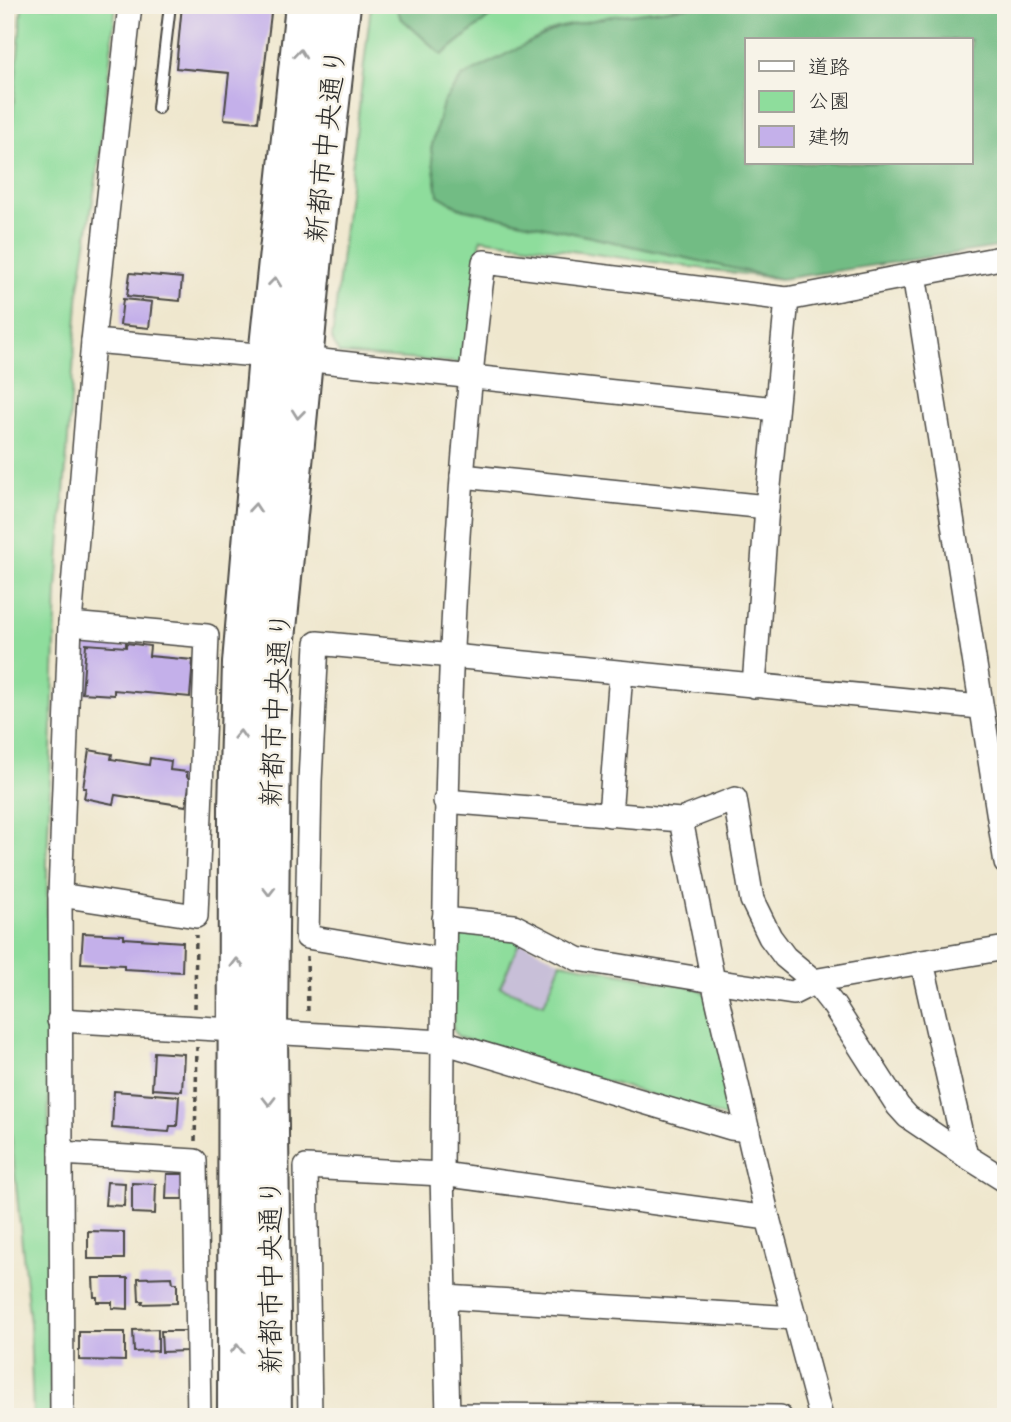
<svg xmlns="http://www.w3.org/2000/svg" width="1011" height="1422" viewBox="0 0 1011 1422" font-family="Caveat,'Klee One',sans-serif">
  <rect width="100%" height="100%" fill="#f7f3e8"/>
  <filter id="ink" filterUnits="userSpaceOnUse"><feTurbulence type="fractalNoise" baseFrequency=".0143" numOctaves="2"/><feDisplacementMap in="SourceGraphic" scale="14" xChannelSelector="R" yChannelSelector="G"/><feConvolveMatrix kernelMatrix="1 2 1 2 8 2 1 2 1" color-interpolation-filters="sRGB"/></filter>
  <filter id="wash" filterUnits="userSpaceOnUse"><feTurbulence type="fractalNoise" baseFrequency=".00686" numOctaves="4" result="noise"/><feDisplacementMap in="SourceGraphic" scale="28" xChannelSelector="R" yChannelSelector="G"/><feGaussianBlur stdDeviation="1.57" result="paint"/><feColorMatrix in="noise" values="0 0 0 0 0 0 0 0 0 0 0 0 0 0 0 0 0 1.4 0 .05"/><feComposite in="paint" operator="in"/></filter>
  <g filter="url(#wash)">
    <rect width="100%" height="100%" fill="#efe7ce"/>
    <path fill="#c8bfd8" d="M520,941L561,962L544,1004L500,987Z"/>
    <g fill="#8edd9c" stroke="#5c8464" stroke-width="2">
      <path d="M116,5L99,161L79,288L57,590L47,864L51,1417H33L30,1324L5,1076V205L22,6Z"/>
      <path d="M371,5H395L401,18L442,55L504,5H701L607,17L438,195L460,208L781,279L481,239L468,358L460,363L339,354L332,339Z"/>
      <path d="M460,930L513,938L520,941L500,987L544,1004L561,962L699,989L707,995L735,1111L729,1118L458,1037L453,1029V936Z"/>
    </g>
    <g fill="#72bc84" stroke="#4e7458" stroke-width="2" fill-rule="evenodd">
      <path d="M395,5H504L442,55L401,18Z"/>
      <path d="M701,5H770L785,8L789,5H1006V246L781,279L460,208L438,195L431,149L443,103L462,77L557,28L607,17ZM747,40H971V163H747Z"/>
    </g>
    <g id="blocks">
      <g fill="#c4b0ea">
        <path d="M182,5H272L258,122L224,119L229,73L176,68Z"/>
        <path d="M130,273L182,278L180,301L127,296Z"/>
        <path d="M123,299L152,302L149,328L120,325Z"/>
        <path d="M126,643L150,646L149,656L193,660L190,697L114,690V695L82,693L86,644L126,647Z"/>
        <path d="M89,750L112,754L111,759L149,765L150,758L171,761L170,770L187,772V777L190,779L186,806L115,795L113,804L84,798L86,788H83Z"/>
        <path d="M83,933L124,935V938L183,942L182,972L124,969V965L81,963Z"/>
        <path d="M154,1052L184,1054L182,1091L152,1089Z"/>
        <path d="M114,1091L179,1096L177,1126H170L169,1132L112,1128Z"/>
        <path d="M167,1174H187V1199H166Z"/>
        <path d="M107,1182L125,1183L124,1206L105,1205Z"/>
        <path d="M132,1183L156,1184L155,1214L132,1213Z"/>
        <path d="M88,1231L124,1232V1259H88Z"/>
        <path d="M172,1277L173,1283H177V1303L142,1304L143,1301H139L138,1278Z"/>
        <path d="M93,1278H128V1309L112,1308V1302H97V1297H94Z"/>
        <path d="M158,1329V1351L134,1352L133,1330Z"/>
        <path d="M161,1331H186V1351L162,1352Z"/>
        <path d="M79,1332H125V1361L79,1360Z"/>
      </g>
    </g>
  </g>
  <g filter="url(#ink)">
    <use href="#blocks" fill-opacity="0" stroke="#484743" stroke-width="2"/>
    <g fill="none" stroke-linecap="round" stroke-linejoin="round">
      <defs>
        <path id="service" d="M158,108L170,5"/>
        <g id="minor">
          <path d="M914,274L1006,863"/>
          <path d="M93,341L268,356"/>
          <path d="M303,359L776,409"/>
          <path d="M462,476L767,507"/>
          <path d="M754,686L767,507L787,299"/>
          <path d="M445,801L681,820L735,799L752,900L770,937L785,957L815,982L834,1006L898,1106L908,1117L966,1156"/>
          <path d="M610,815L621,673"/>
          <path d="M681,820L713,981L793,993L819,980L922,962"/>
          <path d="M60,895L196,916L207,636L70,624"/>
          <path d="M444,919L514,926L578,959L713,981L768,1218"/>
          <path d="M1006,948L922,962L966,1156L1006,1181"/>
          <path d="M444,960L307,937L310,781L317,643L980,707"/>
          <path d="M59,1020L443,1042L442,1174L448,1417"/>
          <path d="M748,1130L731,1128L443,1042C446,781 450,520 484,262L787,299L1006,257"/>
          <path d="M61,1153L195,1161L199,1417"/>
          <path d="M445,1297L796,1318"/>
          <path d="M448,1415L780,1417"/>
          <path d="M62,1417L60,895L70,624L93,341L130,5"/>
          <path d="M310,1417L306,1167L442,1174L768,1218L821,1417"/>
        </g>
        <g id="trunk">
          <path d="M237,1417L238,807L242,663L268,356L305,5"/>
          <path d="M272,1417L268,1033L271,731L276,639L316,226L341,5"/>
        </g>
      </defs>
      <use href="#service" stroke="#484743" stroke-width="14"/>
      <use href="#minor" stroke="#484743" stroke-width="26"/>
      <use href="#trunk" stroke="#484743" stroke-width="42"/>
      <g stroke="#484743" stroke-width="3.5" stroke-dasharray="5 5" stroke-linecap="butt">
        <path d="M307,956L308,1015"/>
        <path d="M195,1008L196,935"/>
        <path d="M195,1141L197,1047"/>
      </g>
      <use href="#service" stroke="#fff" stroke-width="10"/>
      <use href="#minor" stroke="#fff" stroke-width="23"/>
      <use href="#trunk" stroke="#fff" stroke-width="38"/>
    </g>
    <defs><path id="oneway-chevron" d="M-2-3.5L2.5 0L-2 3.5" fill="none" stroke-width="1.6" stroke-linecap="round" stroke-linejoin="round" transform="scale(1.75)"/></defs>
    <g stroke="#a0a0a0">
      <use href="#oneway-chevron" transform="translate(300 54) rotate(-84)"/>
      <use href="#oneway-chevron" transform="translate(275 282) rotate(-84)"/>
      <use href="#oneway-chevron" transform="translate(298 414) rotate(96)"/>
      <use href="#oneway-chevron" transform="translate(255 508) rotate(-85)"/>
      <use href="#oneway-chevron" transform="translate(240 735) rotate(-88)"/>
      <use href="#oneway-chevron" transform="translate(269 891) rotate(90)"/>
      <use href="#oneway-chevron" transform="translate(237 963) rotate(-90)"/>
      <use href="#oneway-chevron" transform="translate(269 1101) rotate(90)"/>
      <use href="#oneway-chevron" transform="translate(237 1349) rotate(-90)"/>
    </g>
  </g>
  <g text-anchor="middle" stroke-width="5" stroke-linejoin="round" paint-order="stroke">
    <g font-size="28" fill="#2b2b2b" stroke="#f7f3e8">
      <text transform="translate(325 145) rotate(-84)" y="10">新都市中央通り</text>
      <text transform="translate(275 709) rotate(-87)" y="10">新都市中央通り</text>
      <text transform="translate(270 1276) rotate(-90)" y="10">新都市中央通り</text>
    </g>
  </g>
  <rect width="1011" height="1422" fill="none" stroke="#f7f3e8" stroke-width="28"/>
  <rect x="745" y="38" width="228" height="126" fill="#f7f3e8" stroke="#a5a39c" stroke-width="2"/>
  <rect x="759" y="61" width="35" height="10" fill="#ffffff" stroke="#a5a39c" stroke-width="2"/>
  <text x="808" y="74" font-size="21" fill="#2b2b2b">道路</text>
  <rect x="759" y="91" width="35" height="21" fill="#8edd9c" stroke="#a5a39c" stroke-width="2"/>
  <text x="808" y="108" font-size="21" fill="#2b2b2b">公園</text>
  <rect x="759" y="126" width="35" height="21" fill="#c4b0ea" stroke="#a5a39c" stroke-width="2"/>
  <text x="808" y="144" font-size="21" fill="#2b2b2b">建物</text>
</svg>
